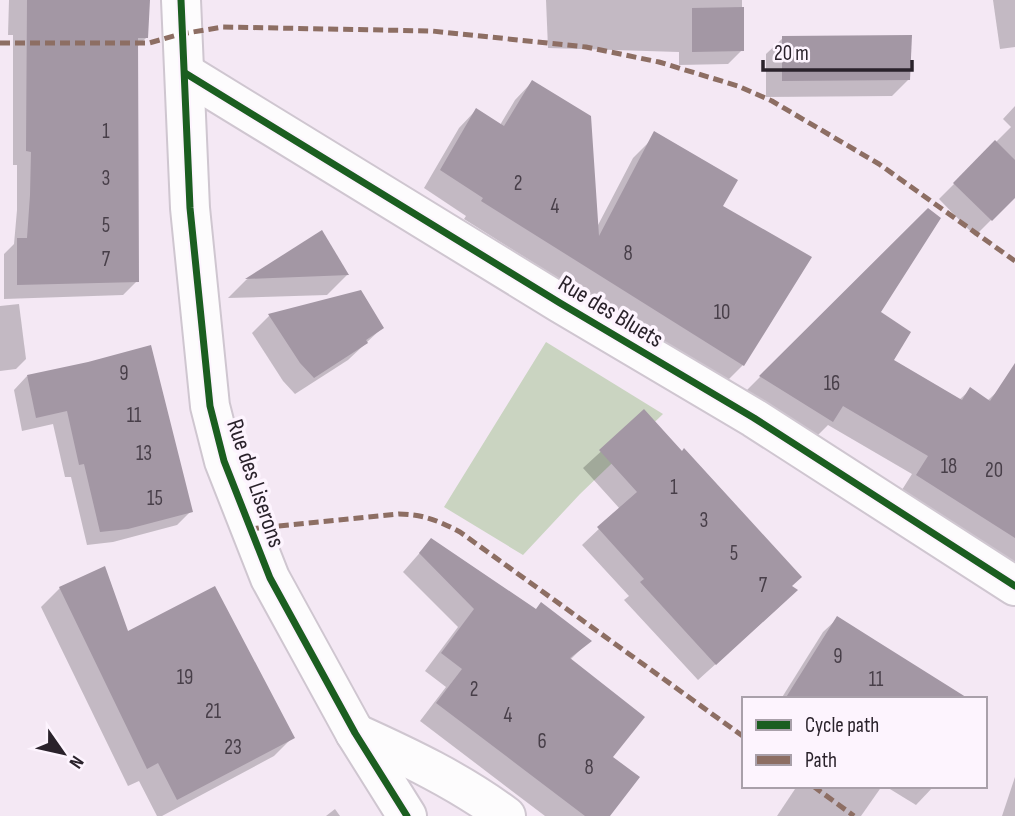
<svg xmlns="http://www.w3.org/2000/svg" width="1015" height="816" viewBox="0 0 1015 816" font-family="'Sofia Sans Condensed',sans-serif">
  <rect width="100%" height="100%" fill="#f4e8f4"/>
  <path fill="#cad4c1" d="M546,342L663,414L580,494L523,555L444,507Z"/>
  <g fill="#0003">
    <path d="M9,0H148L147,37L136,48L137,281L123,295L4,299V254L14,244L17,210V165H13V35H8Z"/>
    <path d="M546,0H742V50L728,64L679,65V52L548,48Z"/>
    <path d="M993,0H1015V47L1000,49Z"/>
    <path d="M783,38L909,79L892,96L766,97V54Z"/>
    <path d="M532,82L597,227L633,158L651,140L720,206L743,365L725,383L464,219L466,216L424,188L459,128L476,110L500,125L515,100Z"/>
    <path d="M1015,106V196L975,236L939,199L1011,127L1003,119Z"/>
    <path d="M928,210L879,313L892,361L959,400L970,390L987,401L999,390L1015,397V566L900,493L912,474L828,425L814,439L743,394Z"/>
    <path d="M321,232L347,275L327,295L228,298L246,280Z"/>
    <path d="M19,304L26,359L16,369L0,371V306Z"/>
    <path d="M269,316L382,328L348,360L295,394L283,381L252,333Z"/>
    <path d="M27,376L191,511L177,525L113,542L87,545L71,477H65L53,424L22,431L14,390Z"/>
    <path d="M644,412L789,587L779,607L698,680L624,600L629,596L582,545L620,509L583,468Z"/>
    <path d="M431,540L535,611L589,641L570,660L611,757L608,816H545L420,721L446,687L425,671L458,627L403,572Z"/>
    <path d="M60,588L127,633L293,737L274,756L162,816H157L139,781L128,786L41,607Z"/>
    <path d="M838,618L966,699H781L823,632Z"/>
    <path d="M1015,777V816H1002Z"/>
    <path d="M797,786H882L861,816H777Z"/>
    <path d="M885,786H934L916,805Z"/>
    <path d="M335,809L340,816H326Z"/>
  </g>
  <g fill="#a397a4">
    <path d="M27,0H150L148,38H138L139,282L17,285V238H27L30,195L31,152L26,151Z"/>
    <path d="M744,7V51L692,52V8Z"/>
    <path d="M912,35L910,80L782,81V36Z"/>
    <path d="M532,80L591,116L599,236L654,131L738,180L723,206L812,257L744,366L481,201L483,198L440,170L476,108L504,126Z"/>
    <path d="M995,140L1015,160V198L992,221L953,183Z"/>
    <path d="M928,208L941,218L881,312L911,332L894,360L962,400L970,387L990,401L1015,363V538L916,475L928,456L843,406L833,422L759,376Z"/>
    <path d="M322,230L349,275L245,279Z"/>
    <path d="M361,290L384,328L366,340L368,343L314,378L300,363L268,314Z"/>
    <path d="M151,345L193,512L128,529L100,532L84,464L79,465L67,411L36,418L27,375L88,362Z"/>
    <path d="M644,409L682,451L684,448L802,577L792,586L798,590L716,665L640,582L644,579L597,527L637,492L599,450Z"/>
    <path d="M431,538L536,609L541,602L592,641L570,658L645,717L613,757L640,777L610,816H585L436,703L462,669L441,653L474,609L419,553Z"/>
    <path d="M105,566L128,631L215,586L295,738L177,800L158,763L147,769L59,587Z"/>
    <path d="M837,616L875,640L969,699H785Z"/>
  </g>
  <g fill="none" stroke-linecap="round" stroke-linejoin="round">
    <defs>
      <g id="minor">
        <path d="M181,0L190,208L210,406L224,461L270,578L355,733L407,816"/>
        <path d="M185,73L560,303L754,418L1015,586"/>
        <path d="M355,733C408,757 459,781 506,816"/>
      </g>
    </defs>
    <use href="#minor" stroke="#cfc6d0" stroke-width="42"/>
    <use href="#minor" stroke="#fdfcfd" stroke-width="38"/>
    <g stroke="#8d6e63" stroke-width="5" stroke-dasharray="10 5" stroke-linecap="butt">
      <path d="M0,43H149L181,34L223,27L432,31L586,47L659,62L738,86L772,101L879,164L1015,261"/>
      <path d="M249,529L399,514C423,514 439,521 460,532L744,737"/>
      <path d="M813,786L854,816"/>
    </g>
    <defs>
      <g id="cycleway">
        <path d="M181,0L190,208L210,406L224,461L270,578L355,733L407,816"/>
        <path d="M185,73L560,303L754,418L1015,586"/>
      </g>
    </defs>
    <use href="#cycleway" stroke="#fdf4fe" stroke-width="11"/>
    <use href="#cycleway" stroke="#1b5e20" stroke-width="7"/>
  </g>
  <g text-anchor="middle" stroke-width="7" stroke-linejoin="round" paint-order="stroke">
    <g font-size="21" fill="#483f49">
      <text x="106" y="138">1</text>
      <text x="106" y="185">3</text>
      <text x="518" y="190">2</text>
      <text x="555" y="213">4</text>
      <text x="106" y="232">5</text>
      <text x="628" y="260">8</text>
      <text x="106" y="266">7</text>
      <text x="722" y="319">10</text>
      <text x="124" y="380">9</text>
      <text x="832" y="390">16</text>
      <text x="134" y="422">11</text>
      <text x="144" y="460">13</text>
      <text x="949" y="473">18</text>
      <text x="994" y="477">20</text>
      <text x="674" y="494">1</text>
      <text x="155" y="505">15</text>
      <text x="704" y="527">3</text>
      <text x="734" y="560">5</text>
      <text x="763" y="592">7</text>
      <text x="838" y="663">9</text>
      <text x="185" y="684">19</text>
      <text x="876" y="686">11</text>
      <text x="474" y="696">2</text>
      <text x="213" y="718">21</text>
      <text x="508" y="722">4</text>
      <text x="542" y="748">6</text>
      <text x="233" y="754">23</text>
      <text x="589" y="774">8</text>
    </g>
    <g font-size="24" fill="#2a222b" stroke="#fdf4fe">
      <text transform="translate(611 311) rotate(31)" y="8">Rue des Bluets</text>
      <text transform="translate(256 483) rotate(71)" y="8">Rue des Liserons</text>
    </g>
  </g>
  <rect x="742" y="697" width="245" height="91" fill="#fdf4fe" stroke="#a9a0aa" stroke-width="2"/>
  <rect x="756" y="720" width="35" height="10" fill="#1b5e20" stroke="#a9a0aa" stroke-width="2"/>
  <text x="805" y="732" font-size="21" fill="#2a222b">Cycle path</text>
  <rect x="756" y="755" width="35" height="10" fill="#8d6e63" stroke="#a9a0aa" stroke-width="2"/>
  <text x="805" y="767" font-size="21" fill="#2a222b">Path</text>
  <g transform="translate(63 753) rotate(124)" stroke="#fdf4fe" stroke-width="5" paint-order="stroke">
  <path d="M0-5L12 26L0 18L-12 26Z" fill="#2a222b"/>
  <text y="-10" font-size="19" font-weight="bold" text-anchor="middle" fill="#2a222b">N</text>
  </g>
  <path d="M763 60v10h149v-10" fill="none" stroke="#2a222b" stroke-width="3.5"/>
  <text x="774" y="60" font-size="21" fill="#2a222b" stroke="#fdf4fe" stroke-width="5" paint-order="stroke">20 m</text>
</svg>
